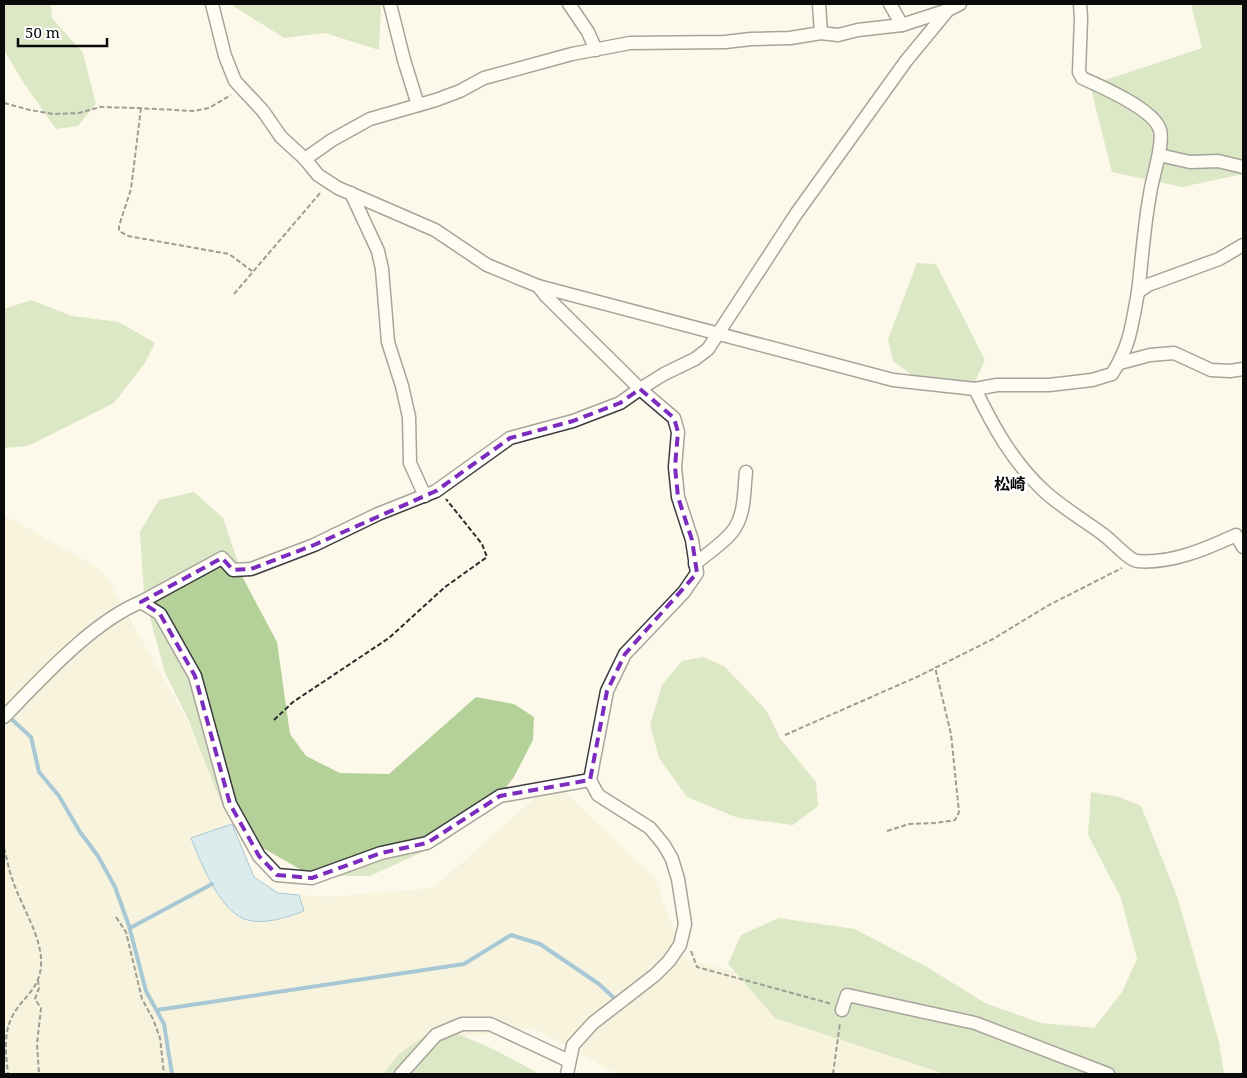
<svg xmlns="http://www.w3.org/2000/svg" width="1247" height="1078" viewBox="0 0 1247 1078" font-family="'Noto Serif','Noto Sans JP',serif">
  <rect width="100%" height="100%" fill="#fdf9ea"/>
  <path fill="#efeccd" d="M4,515L103,571L189,724L254,877L278,893L326,897L433,888L554,781L655,879L684,958L1042,1056L1095,1074H617L534,1028L440,1040L412,1074H4Z"/>
  <g fill="#b3d199">
    <path d="M4,4H51L52,18L83,53L96,104L78,126L56,129L23,82L4,50Z"/>
    <path d="M230,4H381L379,50L325,33L284,38Z"/>
    <path d="M1191,4H1243V174L1182,187L1112,172L1090,85L1202,48Z"/>
    <path d="M917,263L936,264L985,360L972,388L933,391L893,361L888,339Z"/>
    <path d="M31,300L72,316L119,322L155,343L145,363L114,403L28,446L4,448V309Z"/>
    <path d="M194,492L223,518L244,580L277,642L290,734L306,756L340,773L389,774L476,697L514,704L534,717L533,740L514,777L491,807L442,843L370,876H312L247,839L220,800L188,719L165,673L144,595L140,532L159,500Z"/>
    <path d="M703,657L724,666L766,710L780,738L816,782L818,806L793,825L738,818L687,797L659,758L650,725L662,685L682,661Z"/>
    <path d="M1091,792L1119,797L1141,806L1177,896L1219,1042L1224,1074H945L775,1018L728,964L741,935L779,918L855,929L927,967L985,1003L1041,1023L1094,1028L1122,992L1137,959L1121,898L1088,835Z"/>
    <path d="M439,1026L493,1049L540,1074H383L399,1054Z"/>
  </g>
  <path fill="#b4d9ee" stroke="#438dbd" d="M232,824L254,877L278,893L299,895L304,911C286,918 258,927 240,917C218,905 200,861 191,838Z"/>
  <g fill="none" stroke-linecap="round" stroke-linejoin="round">
    <g stroke="#438dbd" stroke-width="4">
      <path d="M8,716L31,737L39,772L59,796L80,832L98,856L115,887L129,926L146,991L164,1024L172,1074"/>
      <path d="M130,928L212,884"/>
      <path d="M157,1010L464,964L511,935L540,944L599,984L614,998"/>
    </g>
    <defs>
      <g id="minor">
        <path d="M212,4L225,56L235,81L263,111L281,137L305,159L318,175L338,188L435,230L487,265L538,286L893,380L975,389C993,426 1012,461 1043,490C1061,507 1084,520 1104,535C1112,541 1129,560 1137,561C1171,564 1206,549 1236,535L1243,547"/>
        <path d="M390,4L404,60L418,105"/>
        <path d="M569,4L588,32L596,50"/>
        <path d="M819,4L821,33"/>
        <path d="M890,4L902,25"/>
        <path d="M1080,4L1081,18L1079,72L1082,78C1100,86 1154,109 1160,130C1164,145 1152,178 1150,194C1144,226 1142,260 1138,292"/>
        <path d="M1159,155L1190,162L1218,161L1243,167"/>
        <path d="M305,159L332,140L370,119L436,100L460,91L484,78L572,54L630,43L725,42L751,39L790,38L821,33L838,35L858,30L902,25L948,10"/>
        <path d="M351,193L378,251L382,269L388,342L402,386L409,417L410,463L425,496"/>
        <path d="M1120,363L1150,355L1174,353L1211,370L1230,371L1243,369"/>
        <path d="M975,389L997,385H1049L1092,380L1112,374C1130,346 1132,325 1138,292L1148,285L1219,259L1243,245"/>
        <path d="M695,564C707,553 729,540 736,526C745,511 744,489 746,472"/>
        <path d="M141,602L222,558L233,570L251,569L314,545L378,514L436,491L510,438L573,421L620,403L640,389L546,296L538,286"/>
        <path d="M4,717C41,679 92,622 141,602L160,614L195,676L230,804L259,856L277,875L312,878L381,853L427,843L500,796L590,780"/>
        <path d="M842,1010L847,995L975,1023L1108,1074"/>
        <path d="M401,1074L436,1035L462,1024H490L569,1061"/>
        <path d="M567,1074L573,1045L593,1023L655,975L669,961L680,945L685,924L678,879L672,859L664,845L650,828L598,795L590,780L607,691L625,654L684,592L697,573L692,540L678,497L675,467L678,432L674,418L640,389L664,374L695,359L708,349L796,214L906,61L948,10L960,4"/>
      </g>
    </defs>
    <use href="#minor" stroke="#3d3d3d" stroke-width="15"/>
    <g stroke="#2c2c2c" stroke-width="2" stroke-dasharray="5 2.5" stroke-linecap="butt">
      <path d="M4,103L30,110L53,114L79,113L100,107L135,108L194,111L209,108L231,95"/>
      <path d="M141,108L131,189L119,226V231L128,236L229,254L252,271"/>
      <path d="M234,294L321,192"/>
      <path d="M274,720L293,702L389,638L445,587L487,557L482,544L446,499"/>
      <path d="M785,735L919,676L993,639L1049,605L1122,568"/>
      <path d="M887,831L909,824L936,823L955,820L959,812L951,734L935,667"/>
      <path d="M4,848C7,859 9,871 13,881C21,906 43,938 41,965C40,990 21,998 12,1017C3,1034 6,1056 8,1074"/>
      <path d="M116,917L126,932L142,999L153,1019L160,1038L164,1074"/>
      <path d="M691,951L697,967L832,1004"/>
      <path d="M38,980L39,988L35,999L41,1008L37,1044L39,1074"/>
      <path d="M833,1074L840,1023"/>
    </g>
    <use href="#minor" stroke="#fff" stroke-width="12"/>
  </g>
  <path d="M0 0H1247V1078H0ZM640,389L674,418L678,432L675,467L678,497L692,540L697,573L625,654L607,691L590,780L500,796L427,843L381,853L312,878L277,875L259,856L230,804L195,676L160,614L141,602L222,558L233,570L251,569L314,545L436,491L510,438L573,421L620,403Z" fill="#fdf9ea" fill-opacity=".55" fill-rule="evenodd"/>
  <path fill="none" stroke="#7b2cbf" stroke-width="4" stroke-dasharray="10 6" stroke-linejoin="round" d="M640,389L674,418L678,432L675,467L678,497L692,540L697,573L625,654L607,691L590,780L500,796L427,843L381,853L312,878L277,875L259,856L230,804L195,676L160,614L141,602L222,558L233,570L251,569L314,545L436,491L510,438L573,421L620,403Z"/>
  <g text-anchor="middle" stroke-width="5" stroke-linejoin="round" paint-order="stroke">
    <g font-size="16" font-weight="bold" fill="#0a0a0a" stroke="#fff">
      <text x="1010" y="490">松崎</text>
    </g>
  </g>
  <rect width="1247" height="1078" fill="none" stroke="#0a0a0a" stroke-width="10"/>
  <path d="M18 38v8h89v-8" fill="none" stroke="#0a0a0a" stroke-width="2.5"/>
  <text x="25" y="38" font-size="15" fill="#0a0a0a" stroke="#ffffff" stroke-width="4" paint-order="stroke">50 m</text>
</svg>
